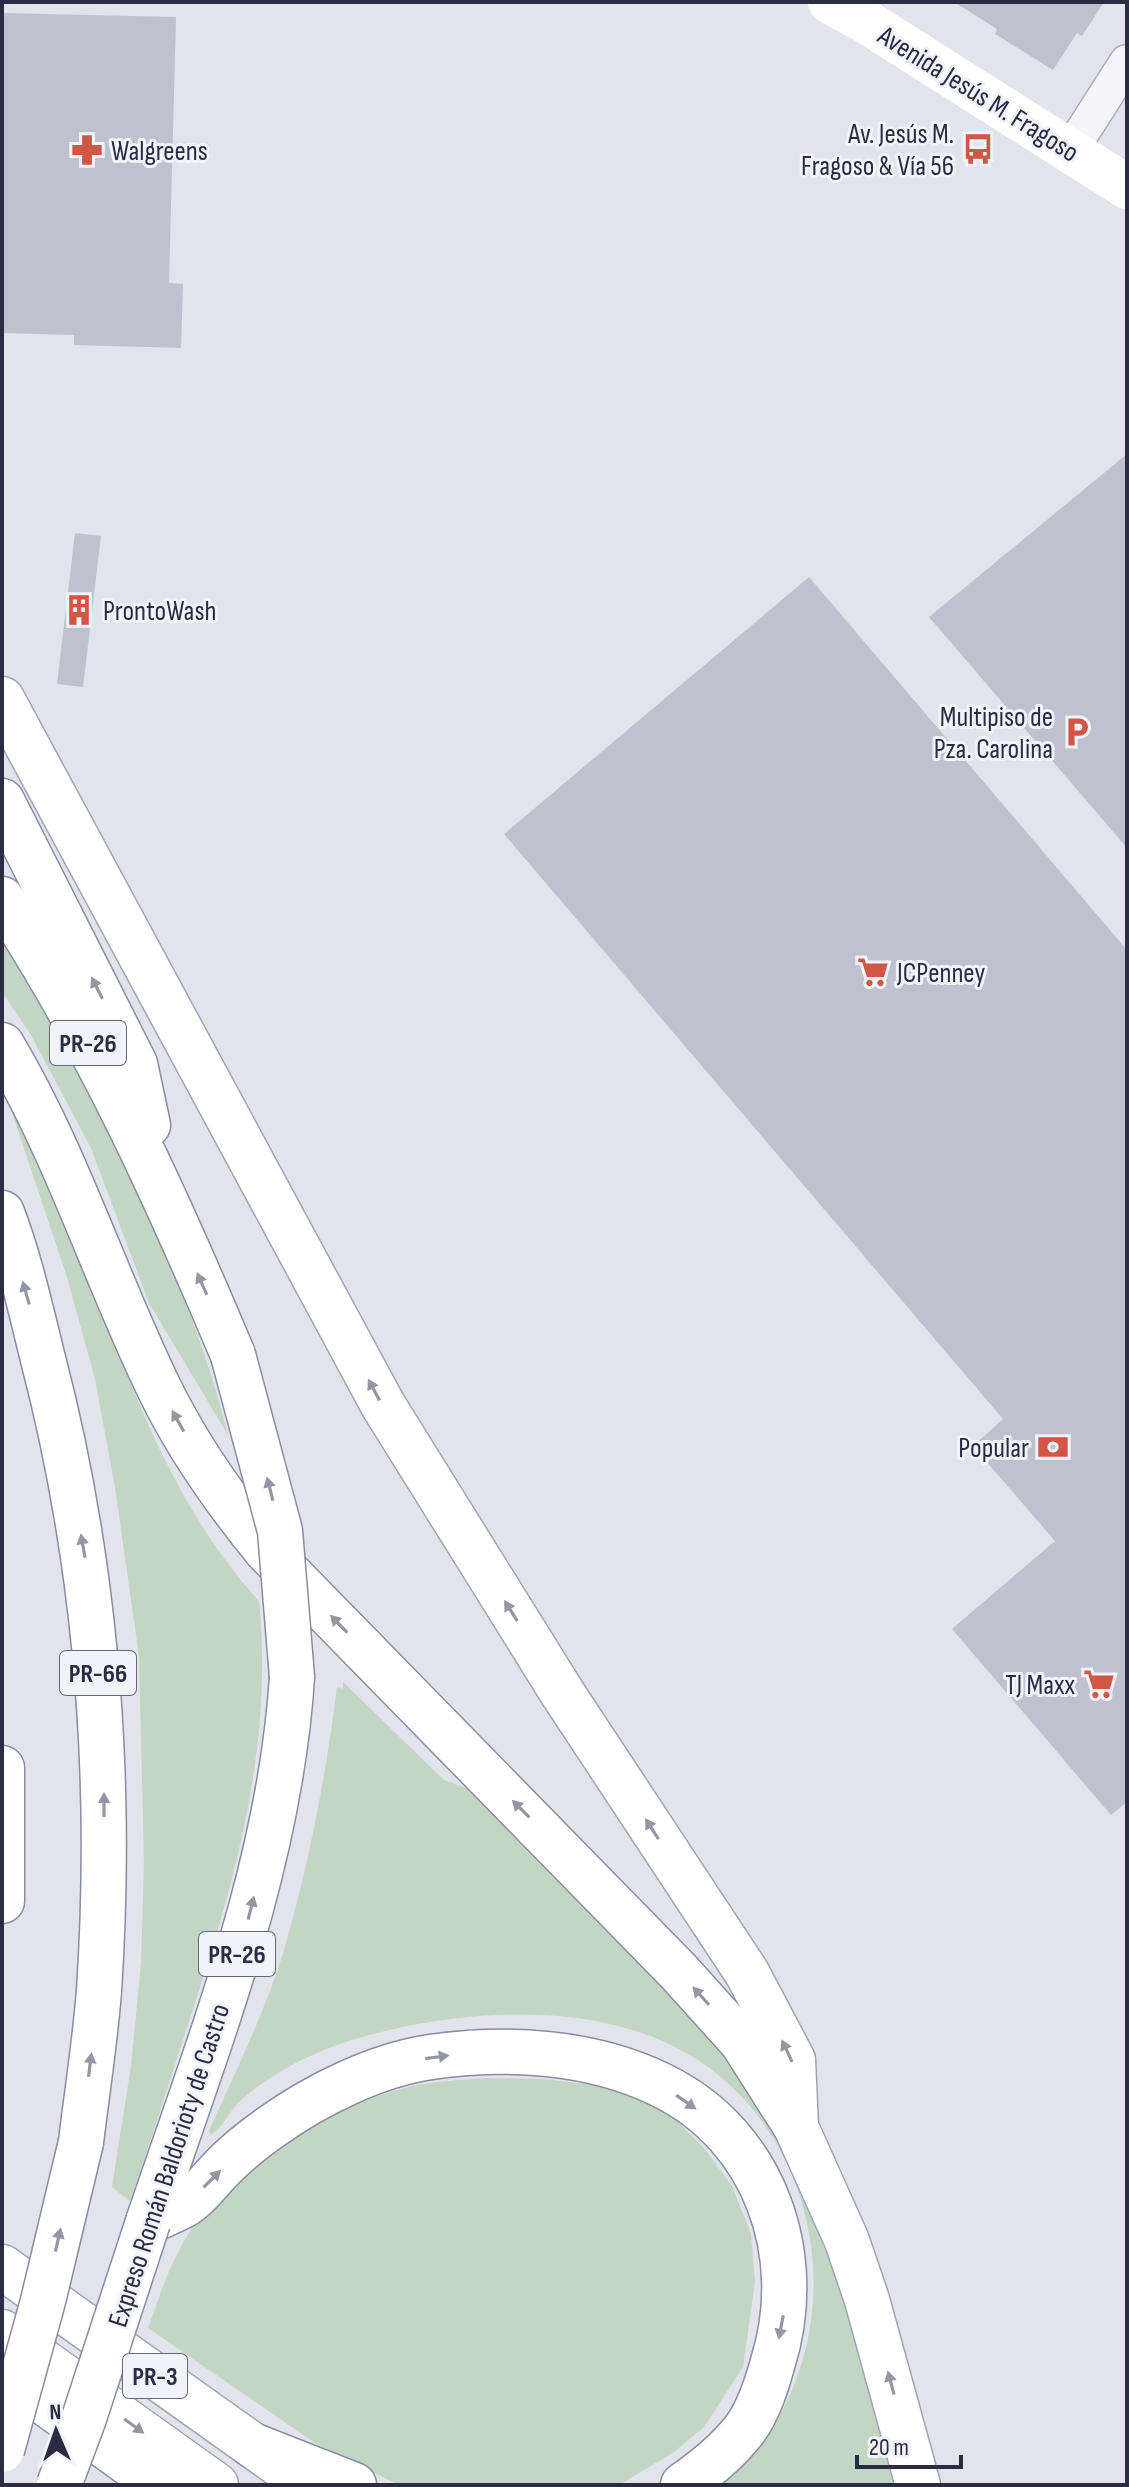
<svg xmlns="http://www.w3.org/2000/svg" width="1129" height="2487" viewBox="0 0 1129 2487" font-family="'Sofia Sans Condensed',sans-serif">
  <rect width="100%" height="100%" fill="#e2e3eb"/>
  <g fill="#c3d5c3">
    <path d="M2,929C89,1088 183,1257 228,1435L149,1303L91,1148L31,1035L2,992Z"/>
    <path d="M2,1083C17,1111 35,1140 48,1169C109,1315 150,1482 259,1601C274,1749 233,1888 187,2028C168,2085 150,2144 130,2201L112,2187L131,2066L141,1964L144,1862L139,1656L115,1487L95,1379L67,1277Z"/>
    <path d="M343,1682L444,1780L471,1790C525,1845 579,1900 633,1955C658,1981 687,2005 710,2033C815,2161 856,2328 895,2485H719C748,2465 768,2437 784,2407C850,2279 803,2107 669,2044C583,2003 467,2010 377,2033C328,2045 281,2066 242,2099C230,2109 224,2127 211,2135L209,2131C235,2072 265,2013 284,1950C309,1864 326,1775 337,1687L343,1689Z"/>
    <path d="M486,2078L544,2079L608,2087L648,2102L675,2119L704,2148L732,2186L751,2234L755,2282L743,2367L704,2427L674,2452L619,2485H399L315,2443L148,2328C158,2301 166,2274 180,2249C221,2168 327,2106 413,2086C436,2081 462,2080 486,2078Z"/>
  </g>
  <g fill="#bfc1ce">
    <path d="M954,2H1104L1082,36L1077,33L1053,70L995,34L997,29Z"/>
    <path d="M2,13L176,17L169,283L183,284L181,348L74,345V335L2,333Z"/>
    <path d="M1127,454V848L929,617Z"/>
    <path d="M75,533L101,536L83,687L57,684Z"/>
    <path d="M809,577L1127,950V1802L1111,1815L952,1629L1055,1541L973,1446L1003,1419L504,834Z"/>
  </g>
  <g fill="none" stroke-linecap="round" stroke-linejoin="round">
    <defs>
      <path id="street" d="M1070,151L1127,62"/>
      <g id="primary">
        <path d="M2,699L383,1405L563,1694L747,1973L793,2060L796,2127L847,2241L867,2300L918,2485"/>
        <path d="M2,2267L283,2467"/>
        <path d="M2,2332L216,2485"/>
      </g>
      <g id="highway">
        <path d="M2,801L135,1064L148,1125"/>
        <path d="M2,899C96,1042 167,1198 233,1355"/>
        <path d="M2,1045C67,1154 104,1275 159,1388C187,1446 225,1500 266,1550L679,1972L742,2042L796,2127"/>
        <path d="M2,1213C20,1260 31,1311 43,1359C97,1566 113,1778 99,1991C95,2042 87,2092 81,2142"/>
        <path d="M2,1768V1901"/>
        <path d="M148,2222C160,2216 175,2211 186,2204C199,2196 210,2180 220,2170C235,2154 254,2139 271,2127C316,2095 376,2065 431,2057C506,2046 592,2051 661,2085C766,2136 806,2256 773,2362C767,2384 759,2410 745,2429C727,2452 707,2468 683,2485"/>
        <path d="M148,2222C208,2044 280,1866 292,1677"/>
        <path d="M2,2372L159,2485"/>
        <path d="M252,2445L354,2485"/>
      </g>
    </defs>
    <use href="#street" stroke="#abacb9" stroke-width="37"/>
    <use href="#primary" stroke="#a1a4b7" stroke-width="47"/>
    <use href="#highway" stroke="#898ca2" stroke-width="47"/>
    <use href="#street" stroke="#f5f5f9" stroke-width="34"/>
    <path stroke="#fff" stroke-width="44" d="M830,2L865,21L1127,187"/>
    <use href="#primary" stroke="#fff" stroke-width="44"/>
    <use href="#highway" stroke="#fff" stroke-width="44"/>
    <defs>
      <g id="highway-bridge">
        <path d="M233,1355L280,1531L292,1677"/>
        <path d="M2,2450L43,2301L81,2142"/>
        <path d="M59,2485L84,2418L148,2222"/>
      </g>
    </defs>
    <use href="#highway-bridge" stroke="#898ca2" stroke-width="47" stroke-linecap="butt"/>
    <use href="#highway-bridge" stroke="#fff" stroke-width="44"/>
  </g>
  <defs><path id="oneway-solid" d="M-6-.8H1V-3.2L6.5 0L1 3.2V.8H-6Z" transform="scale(2)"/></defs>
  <g fill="#9496a1">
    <use href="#oneway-solid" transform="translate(97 988) rotate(-117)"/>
    <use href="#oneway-solid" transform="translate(202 1284) rotate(-114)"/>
    <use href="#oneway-solid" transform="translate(26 1293) rotate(-106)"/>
    <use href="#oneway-solid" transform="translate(374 1390) rotate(-118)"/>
    <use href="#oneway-solid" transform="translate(178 1421) rotate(-119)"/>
    <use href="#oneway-solid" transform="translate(270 1489) rotate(-104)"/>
    <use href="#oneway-solid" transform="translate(83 1546) rotate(-100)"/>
    <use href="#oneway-solid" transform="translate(511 1611) rotate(-122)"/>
    <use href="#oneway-solid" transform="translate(339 1624) rotate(-134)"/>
    <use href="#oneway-solid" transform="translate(104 1805) rotate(-90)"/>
    <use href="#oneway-solid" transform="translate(521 1809) rotate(-135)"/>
    <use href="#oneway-solid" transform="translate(652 1829) rotate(-123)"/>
    <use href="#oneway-solid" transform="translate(251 1908) rotate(-76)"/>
    <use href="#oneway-solid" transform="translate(701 1996) rotate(-132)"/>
    <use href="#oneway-solid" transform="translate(787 2051) rotate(-115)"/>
    <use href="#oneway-solid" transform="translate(437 2057) rotate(-8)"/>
    <use href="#oneway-solid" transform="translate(90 2065) rotate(-83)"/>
    <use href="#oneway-solid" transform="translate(686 2102) rotate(35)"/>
    <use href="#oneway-solid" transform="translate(212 2179) rotate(-45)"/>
    <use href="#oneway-solid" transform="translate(58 2240) rotate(-77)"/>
    <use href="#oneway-solid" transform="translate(781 2327) rotate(101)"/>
    <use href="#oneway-solid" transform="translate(891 2383) rotate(-105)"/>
    <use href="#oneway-solid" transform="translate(134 2426) rotate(36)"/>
  </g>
  <defs>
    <symbol id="bus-bare" viewBox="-9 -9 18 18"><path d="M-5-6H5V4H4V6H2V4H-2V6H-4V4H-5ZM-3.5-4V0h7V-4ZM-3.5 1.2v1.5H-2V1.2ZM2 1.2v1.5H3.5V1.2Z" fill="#d15646" stroke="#f2f3f8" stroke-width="2.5" paint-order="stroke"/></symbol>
    <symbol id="pharmacy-bare" viewBox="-9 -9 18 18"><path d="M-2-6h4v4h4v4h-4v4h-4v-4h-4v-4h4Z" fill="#d15646" stroke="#f2f3f8" stroke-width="2.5" paint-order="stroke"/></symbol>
    <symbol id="building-bare" viewBox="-9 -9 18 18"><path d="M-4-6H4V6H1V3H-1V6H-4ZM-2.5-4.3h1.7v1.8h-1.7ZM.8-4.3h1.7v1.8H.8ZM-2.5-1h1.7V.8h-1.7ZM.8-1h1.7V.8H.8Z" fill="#d15646" stroke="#f2f3f8" stroke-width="2.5" paint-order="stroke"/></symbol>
    <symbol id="parking-bare" viewBox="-9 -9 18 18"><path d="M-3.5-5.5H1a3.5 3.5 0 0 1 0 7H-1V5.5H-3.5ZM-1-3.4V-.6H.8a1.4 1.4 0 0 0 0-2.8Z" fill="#d15646" stroke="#f2f3f8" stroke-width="2.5" paint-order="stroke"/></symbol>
    <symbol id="supermarket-bare" viewBox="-9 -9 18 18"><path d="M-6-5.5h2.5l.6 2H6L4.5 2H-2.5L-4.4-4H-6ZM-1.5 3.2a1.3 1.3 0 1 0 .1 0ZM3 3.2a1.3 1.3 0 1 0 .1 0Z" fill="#d15646" stroke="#f2f3f8" stroke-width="2.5" paint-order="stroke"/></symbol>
    <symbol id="bank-bare" viewBox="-9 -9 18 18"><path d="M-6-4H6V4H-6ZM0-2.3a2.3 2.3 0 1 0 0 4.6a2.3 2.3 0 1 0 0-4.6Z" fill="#d15646" stroke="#f2f3f8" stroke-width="2.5" paint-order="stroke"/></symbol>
  </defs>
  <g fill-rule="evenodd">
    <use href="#bus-bare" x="956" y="127" width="44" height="44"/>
    <use href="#pharmacy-bare" x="65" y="128" width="44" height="44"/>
    <use href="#building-bare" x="57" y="588" width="44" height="44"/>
    <use href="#parking-bare" x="1055" y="710" width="44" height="44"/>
    <use href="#supermarket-bare" x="851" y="950" width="44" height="44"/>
    <use href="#bank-bare" x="1031" y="1425" width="44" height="44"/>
    <use href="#supermarket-bare" x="1077" y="1662" width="44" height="44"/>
  </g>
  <g text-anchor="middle" stroke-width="6" stroke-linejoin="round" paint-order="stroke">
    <g fill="#f2f3f8" stroke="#666879" stroke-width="2">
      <rect x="50" y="1021" width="76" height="44" rx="6"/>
      <rect x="60" y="1651" width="76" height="44" rx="6"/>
      <rect x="199" y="1932" width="76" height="44" rx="6"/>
      <rect x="123" y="2354" width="64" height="44" rx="6"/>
    </g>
    <g font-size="26" font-weight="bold" fill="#2a2c43">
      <text x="88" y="1052">PR-26</text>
      <text x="98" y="1682">PR-66</text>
      <text x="237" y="1963">PR-26</text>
      <text x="155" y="2385">PR-3</text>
    </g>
    <g font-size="28" fill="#2a2c43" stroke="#f2f3f8">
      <text transform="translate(979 93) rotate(32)" y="10">Avenida Jesús M. Fragoso</text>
      <text transform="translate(168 2165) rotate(-72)" y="10">Expreso Román Baldorioty de Castro</text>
    </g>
    <g font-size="28" fill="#2a2c43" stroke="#f2f3f8" text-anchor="end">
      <text x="954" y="143">Av. Jesús M.<tspan x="954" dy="32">Fragoso &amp; Vía 56</tspan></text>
      <text x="111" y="160" text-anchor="start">Walgreens</text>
      <text x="103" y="620" text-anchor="start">ProntoWash</text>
      <text x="1053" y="726">Multipiso de<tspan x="1053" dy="32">Pza. Carolina</tspan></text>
      <text x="897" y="982" text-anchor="start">JCPenney</text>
      <text x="1029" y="1457">Popular</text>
      <text x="1075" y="1694">TJ Maxx</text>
    </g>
  </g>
  <rect width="1129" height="2487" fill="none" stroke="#2a2c43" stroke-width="8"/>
  <g transform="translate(56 2431) rotate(358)" stroke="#f2f3f8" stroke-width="6" paint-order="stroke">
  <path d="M0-6L14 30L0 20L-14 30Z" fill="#2a2c43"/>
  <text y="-12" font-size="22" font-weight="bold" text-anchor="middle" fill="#2a2c43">N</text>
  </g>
  <path d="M857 2455v12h104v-12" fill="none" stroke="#2a2c43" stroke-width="4"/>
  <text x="869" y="2455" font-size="24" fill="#2a2c43" stroke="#f2f3f8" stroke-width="6" paint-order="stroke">20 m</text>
</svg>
